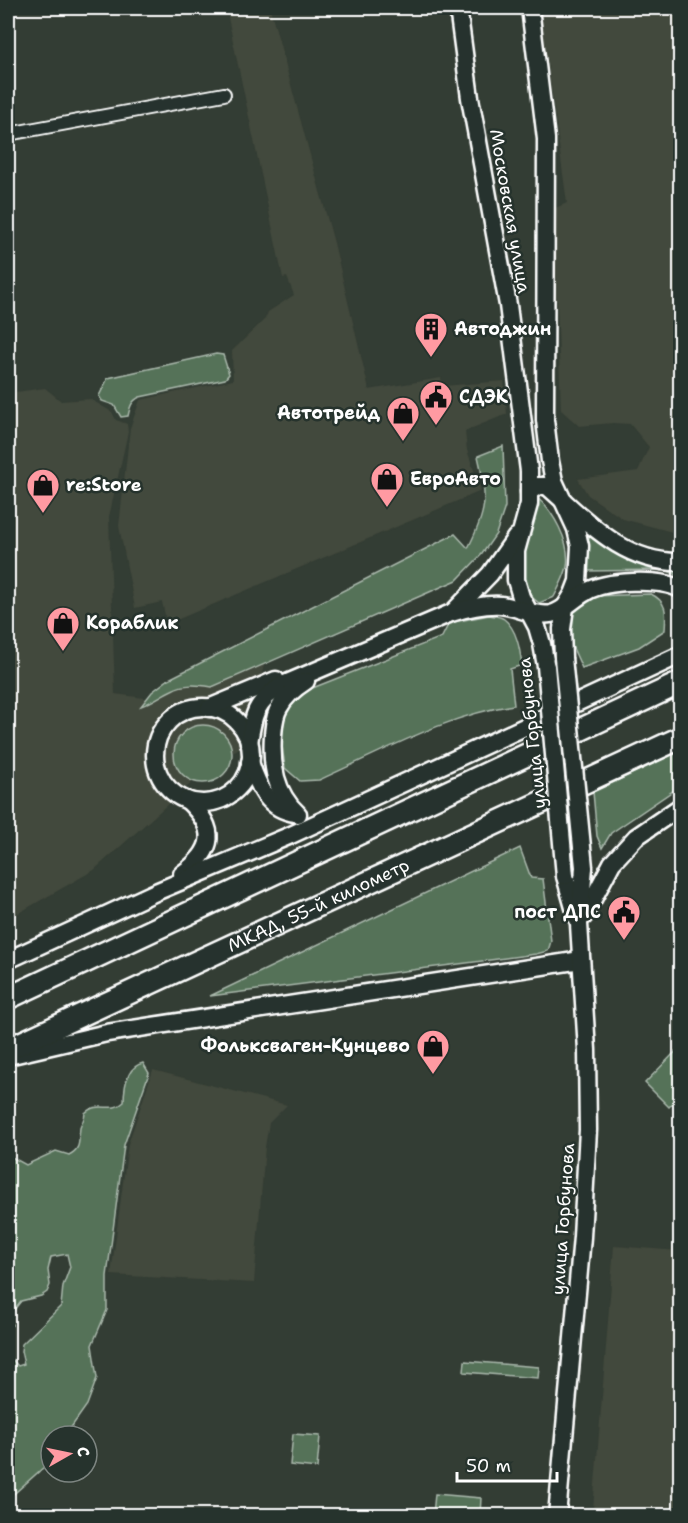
<svg xmlns="http://www.w3.org/2000/svg" width="688" height="1523" viewBox="0 0 688 1523" font-family="'Shantell Sans',sans-serif">
  <rect width="100%" height="100%" fill="#333d34"/>
  <filter id="ink" filterUnits="userSpaceOnUse"><feTurbulence type="fractalNoise" baseFrequency=".0167" numOctaves="2"/><feDisplacementMap in="SourceGraphic" scale="12" xChannelSelector="R" yChannelSelector="G"/><feConvolveMatrix kernelMatrix="1 2 1 2 8 2 1 2 1" color-interpolation-filters="sRGB"/></filter>
  <g filter="url(#ink)">
    <g fill="#42483c">
      <path d="M226,8H270L334,243L369,390L441,378L443,386L504,381L507,414L465,431L467,450L481,491L167,624L162,602L135,608L119,526L130,428L140,400L233,380L232,351L265,319L268,312L294,295L287,277L283,278Z"/>
      <path d="M540,8H680V534L623,519L588,495L578,479L638,471L649,447L630,424L613,423L579,426L561,410L557,301L554,299L553,209L567,203Z"/>
      <path d="M45,388L61,401L90,399L112,412L116,420L127,424L128,432L109,517L115,694L152,699L181,674L265,661L260,682L279,721L205,771L94,870L8,919V393Z"/>
      <path d="M153,1070L287,1105L269,1123L265,1147L254,1283L111,1275L128,1144Z"/>
      <path d="M614,1246L680,1251V1515H582L583,1508L593,1509Z"/>
    </g>
    <g fill="#557259" stroke="#aab8ac" stroke-width="1.5">
      <path d="M216,354L223,355L229,374L225,379L140,397C131,401 130,407 128,416L121,417L114,405L102,401L99,396L108,378Z"/>
      <path d="M503,446L505,507L496,534L482,554L457,580L212,687C199,685 184,683 172,690C161,695 153,702 141,706L152,692L169,679L455,534L468,548C487,511 488,497 478,456Z"/>
      <path d="M534,495C553,510 571,542 567,567C564,578 559,587 554,597L539,603L528,594L521,569Z"/>
      <path d="M582,529L625,556L680,567V576L665,570L586,571Z"/>
      <path d="M651,594C668,602 666,614 665,630L639,647L582,668L568,637L573,613L584,602L594,596Z"/>
      <path d="M489,615C493,616 500,616 504,619C517,629 520,650 522,665L510,669L514,705C446,715 382,752 319,780L300,781L285,768L281,738L285,708L300,693L442,637L449,623Z"/>
      <circle cx="203" cy="754" r="29"/>
      <path d="M680,751V786L611,833L602,848L597,836L593,792Z"/>
      <path d="M520,848L531,878L543,879L551,941L548,951L536,954L210,996Z"/>
      <path d="M678,1049L680,1051V1096L669,1107L645,1083Z"/>
      <path d="M143,1063L149,1073L124,1145L107,1276V1310L92,1345L97,1378L87,1405L65,1436H51V1456L44,1467L8,1499V1355L18,1366L24,1364L21,1351L22,1344L61,1306L63,1286L70,1267L67,1254L51,1257L48,1270L50,1285L47,1292L41,1296L21,1301L9,1316L12,1325L8,1329V1155L26,1165L56,1151L69,1155C82,1148 78,1141 80,1128C82,1122 85,1119 85,1113C98,1100 112,1114 124,1102C124,1087 126,1067 143,1063Z"/>
      <path d="M465,1361L539,1367L538,1378L464,1372Z"/>
      <path d="M293,1434L320,1436L317,1468L290,1465Z"/>
      <path d="M435,1494L481,1498L480,1515H433Z"/>
    </g>
    <g fill="none" stroke-linecap="round" stroke-linejoin="round">
      <defs>
        <path id="street" d="M8,134L224,94"/>
        <g id="secondary">
          <path d="M458,8L470,98L508,305L529,471V504L516,551V580L521,597L537,627L542,644L546,666"/>
          <path d="M530,8L546,139L545,420L550,461L554,481L576,529L580,546L578,581L573,594L565,607L562,629L563,658"/>
          <path d="M529,492L538,486H547C587,521 623,563 680,562"/>
          <path d="M454,611L490,574L516,537"/>
          <circle cx="203" cy="755" r="48"/>
          <path d="M209,708L276,680"/>
          <path d="M249,743C253,715 255,703 280,686L451,613C467,608 484,604 501,605C517,607 535,617 551,614C564,611 574,598 586,592C606,580 660,578 680,589"/>
          <path d="M250,762C258,786 268,810 296,813"/>
          <path d="M298,814C275,793 271,765 273,735C274,726 274,716 279,708C285,696 295,688 306,681"/>
          <path d="M182,874C215,850 218,829 187,800"/>
          <path d="M565,876L577,918"/>
          <path d="M584,916L612,863L636,837L680,807"/>
          <path d="M8,960L158,891L291,835L680,655"/>
          <path d="M8,1056L107,1033L581,960"/>
          <path d="M557,1516L582,1237L588,1130L587,1050L579,924L584,867"/>
        </g>
        <g id="highway">
          <path d="M8,998L680,683"/>
          <path id="s1" d="M8,1049L680,738"/>
        </g>
      </defs>
      <use href="#street" stroke="#fff" stroke-width="16"/>
      <use href="#secondary" stroke="#fff" stroke-width="21"/>
      <use href="#highway" stroke="#fff" stroke-width="26"/>
      <use href="#street" stroke="#26332d" stroke-width="12"/>
      <use href="#secondary" stroke="#26332d" stroke-width="16"/>
      <use href="#highway" stroke="#26332d" stroke-width="21"/>
      <defs>
        <g id="secondary-bridge">
          <path d="M563,658L584,867"/>
          <path d="M546,666L565,876"/>
        </g>
      </defs>
      <use href="#secondary-bridge" stroke="#fff" stroke-width="21" stroke-linecap="butt"/>
      <use href="#secondary-bridge" stroke="#26332d" stroke-width="16"/>
    </g>
  </g>
  <defs>
    <symbol id="building-pin" viewBox="-11 -11 22 30"><path d="M0 17L-7.5 6A9.5 9.5 0 1 1 7.5 6Z" fill="#ff9aa2" stroke="#26332d"/><path d="M-4-6H4V6H1V3H-1V6H-4ZM-2.5-4.3h1.7v1.8h-1.7ZM.8-4.3h1.7v1.8H.8ZM-2.5-1h1.7V.8h-1.7ZM.8-1h1.7V.8H.8Z" fill="#111"/></symbol>
    <symbol id="civic-pin" viewBox="-11 -11 22 30"><path d="M0 17L-7.5 6A9.5 9.5 0 1 1 7.5 6Z" fill="#ff9aa2" stroke="#26332d"/><path d="M-.6-6.5H3V-4.5H.6V-3L4-1V1h2V6H-6V1h2V-1L-.6-3ZM-1.2 2.5V6h2.4V2.5Z" fill="#111"/></symbol>
    <symbol id="shop-pin" viewBox="-11 -11 22 30"><path d="M0 17L-7.5 6A9.5 9.5 0 1 1 7.5 6Z" fill="#ff9aa2" stroke="#26332d"/><path d="M-5-2.5h2.3a2.7 3.5 0 0 1 5.4 0H5L5.5 6h-11ZM-1.5-2.5h3a1.5 2.3 0 0 0-3 0Z" fill="#111"/></symbol>
  </defs>
  <g fill-rule="evenodd">
    <use href="#building-pin" x="412" y="310" width="38" height="52"/>
    <use href="#civic-pin" x="417" y="378" width="38" height="52"/>
    <use href="#shop-pin" x="384" y="394" width="38" height="52"/>
    <use href="#shop-pin" x="368" y="460" width="38" height="52"/>
    <use href="#shop-pin" x="24" y="466" width="38" height="52"/>
    <use href="#shop-pin" x="44" y="604" width="38" height="52"/>
    <use href="#civic-pin" x="605" y="893" width="38" height="52"/>
    <use href="#shop-pin" x="414" y="1027" width="38" height="52"/>
  </g>
  <g text-anchor="middle" stroke-width="5" stroke-linejoin="round" paint-order="stroke">
    <g font-size="18" fill="#fff" stroke="#26332d">
      <text transform="translate(510 211) rotate(80)" y="6">Московская улица</text>
      <text transform="translate(532 733) rotate(-96)" y="6">улица Горбунова</text>
      <text dy="6" stroke="none"><textPath href="#s1" startOffset="342">МКАД, 55-й километр</textPath></text>
      <text transform="translate(563 1219) rotate(-86)" y="6">улица Горбунова</text>
    </g>
    <g font-size="18" font-weight="bold" fill="#fff" stroke="#26332d" text-anchor="start">
      <text x="454" y="335">Автоджин</text>
      <text x="459" y="403">СДЭК</text>
      <text x="380" y="419" text-anchor="end">Автотрейд</text>
      <text x="410" y="485">ЕвроАвто</text>
      <text x="66" y="491">re:Store</text>
      <text x="86" y="629">Кораблик</text>
      <text x="601" y="918" text-anchor="end">пост ДПС</text>
      <text x="410" y="1052" text-anchor="end">Фольксваген-Кунцево</text>
    </g>
  </g>
  <rect width="688" height="1523" fill="none" stroke="#26332d" stroke-width="30"/>
  <rect x="15" y="15" width="658" height="1493" fill="none" stroke="#fff" stroke-width="2" filter="url(#ink)"/>
  <g transform="translate(69 1454) rotate(81)"><circle r="28" fill="#26332d" stroke="#7d8581" stroke-width="1.5"/>
  <path d="M0-4.5L10 22L0 15L-10 22Z" fill="#ff9aa2"/>
  <text y="-9" font-size="16" font-weight="bold" text-anchor="middle" fill="#ffffff">С</text>
  </g>
  <path d="M457 1472v9h100v-9" fill="none" stroke="#ffffff" stroke-width="3"/>
  <text x="466" y="1472" font-size="18" fill="#ffffff" stroke="#26332d" stroke-width="4.5" paint-order="stroke">50 m</text>
</svg>
